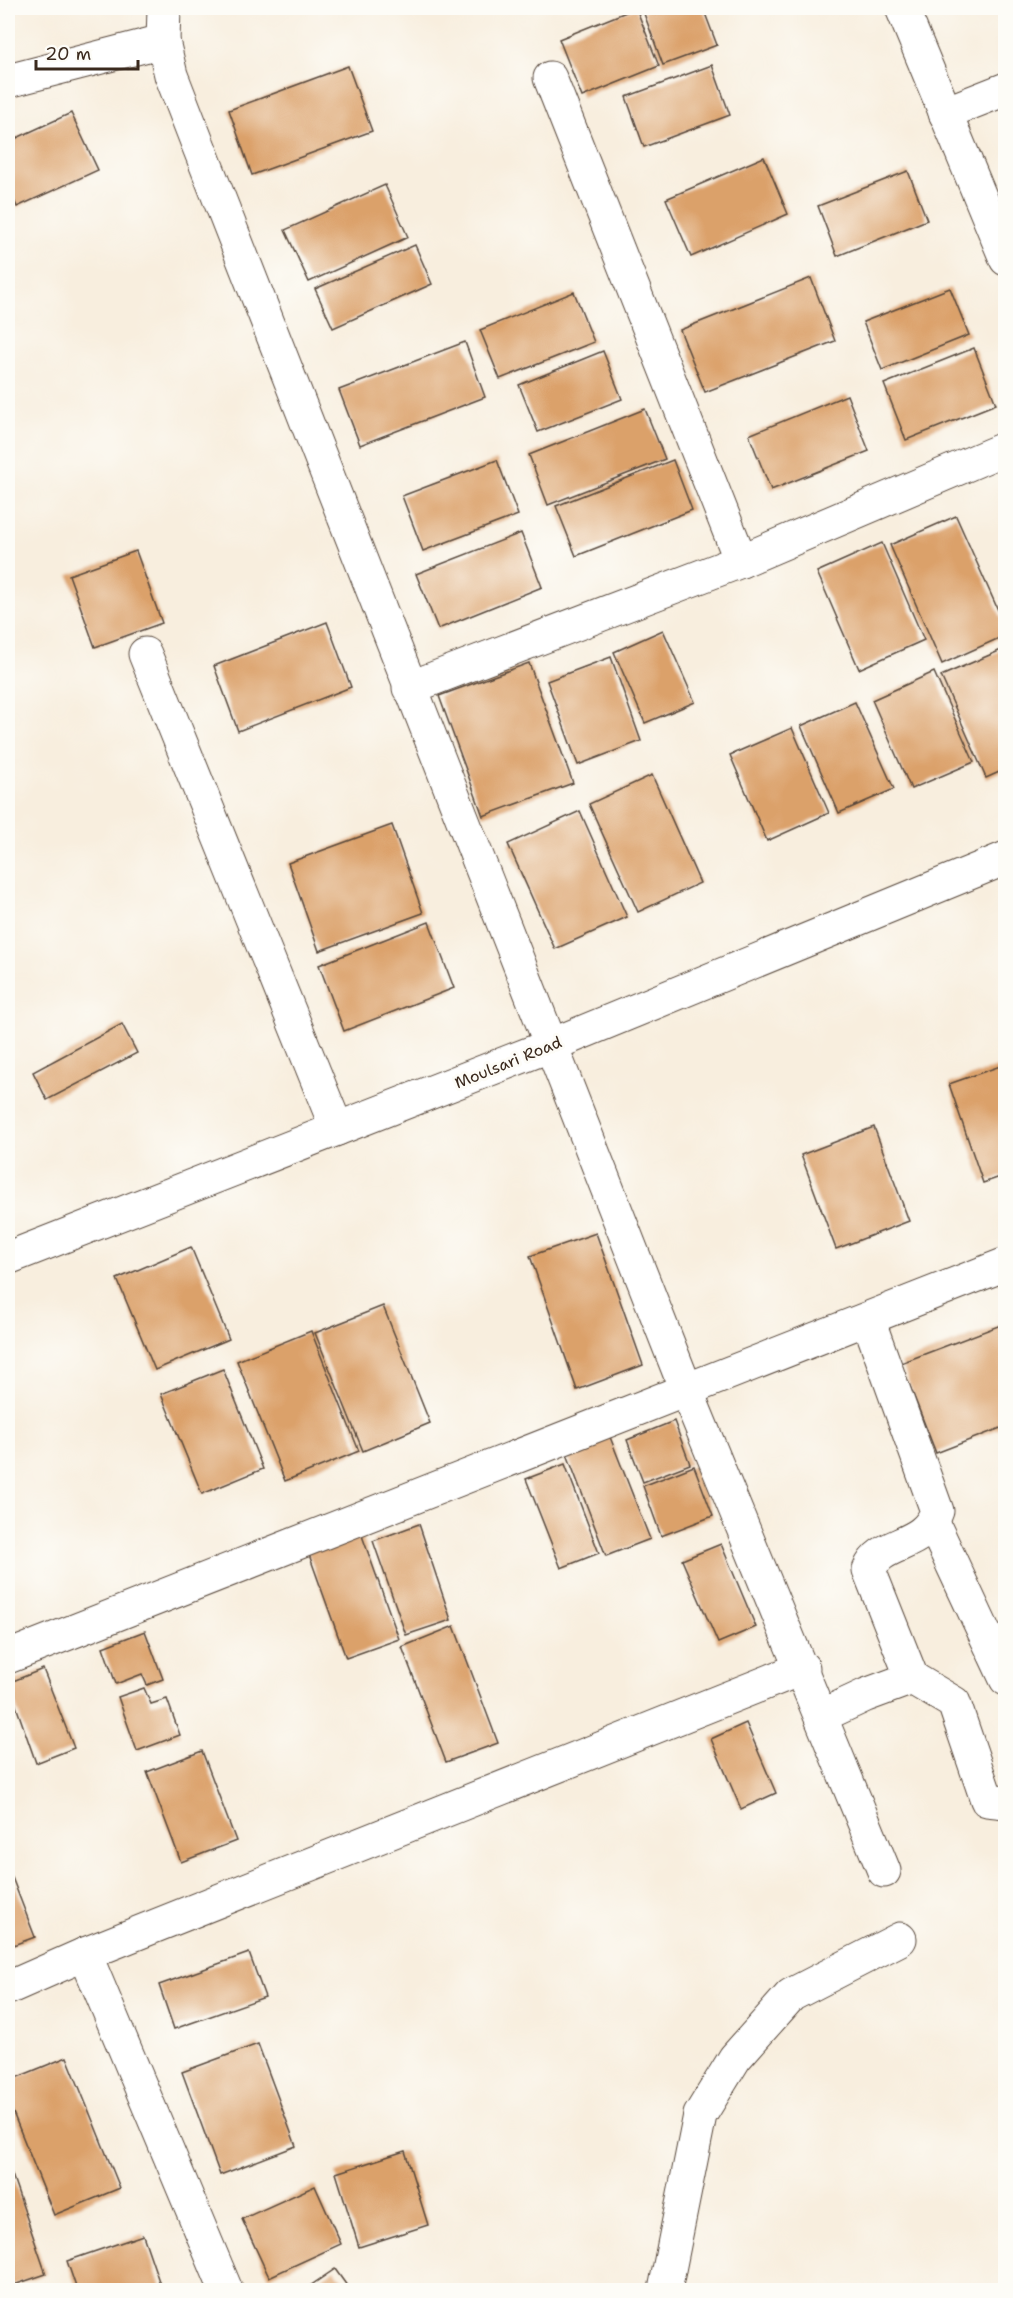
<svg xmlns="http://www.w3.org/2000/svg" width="1013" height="2298" viewBox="0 0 1013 2298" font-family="'Shantell Sans',sans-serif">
  <rect width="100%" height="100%" fill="#fdfcf7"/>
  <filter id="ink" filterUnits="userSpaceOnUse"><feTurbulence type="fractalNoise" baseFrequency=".0167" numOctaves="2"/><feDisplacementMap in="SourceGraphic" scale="12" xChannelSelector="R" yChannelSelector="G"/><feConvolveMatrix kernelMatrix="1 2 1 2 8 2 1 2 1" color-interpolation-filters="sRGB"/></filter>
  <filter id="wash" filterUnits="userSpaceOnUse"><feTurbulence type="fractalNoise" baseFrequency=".008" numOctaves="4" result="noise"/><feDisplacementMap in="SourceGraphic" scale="24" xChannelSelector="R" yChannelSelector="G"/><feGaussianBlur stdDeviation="1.35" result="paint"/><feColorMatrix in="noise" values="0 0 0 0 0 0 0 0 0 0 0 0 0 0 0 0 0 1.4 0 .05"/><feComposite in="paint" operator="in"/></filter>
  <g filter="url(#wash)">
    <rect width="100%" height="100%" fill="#f8eede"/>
    <g id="blocks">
      <g fill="#dba16a">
        <path d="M636,8L659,66L582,97L559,39Z"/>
        <path d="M652,8H703L717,45L663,65L643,11Z"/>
        <path d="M712,65L730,115L644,147L626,97Z"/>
        <path d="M348,66L372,131L252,175L229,110Z"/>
        <path d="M71,113L98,170L17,207L8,185V142Z"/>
        <path d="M764,157L788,214L691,257L666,199Z"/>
        <path d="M908,171L927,220L837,256L818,206Z"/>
        <path d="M385,185L408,237L309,282L285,230Z"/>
        <path d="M415,245L432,284L333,328L315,289Z"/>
        <path d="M811,278L835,341L705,392L680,330Z"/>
        <path d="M950,288L969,335L882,370L863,322Z"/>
        <path d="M574,292L594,342L500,379L480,330Z"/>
        <path d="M465,342L485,397L360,445L339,390Z"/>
        <path d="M974,348L996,404L906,440L884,384Z"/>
        <path d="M603,351L622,399L538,432L519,385Z"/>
        <path d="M847,395L869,451L771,490L749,435Z"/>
        <path d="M645,409L665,459L548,505L529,455Z"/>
        <path d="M497,460L518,515L423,551L402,496Z"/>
        <path d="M673,460L692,510L576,556L556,506Z"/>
        <path d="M956,516L1006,628V635L942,664L890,545Z"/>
        <path d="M521,533L542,587L438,629L416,574Z"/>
        <path d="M882,543L924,640L859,669L817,572Z"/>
        <path d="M136,551L162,623L95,647L69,575Z"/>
        <path d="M327,622L351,687L238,731L214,666Z"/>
        <path d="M663,630L695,702L645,723L614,652Z"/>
        <path d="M1006,648V769L986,778L941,676Z"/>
        <path d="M611,657L641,741L578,765L547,681Z"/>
        <path d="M529,663L573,783L483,816L439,696Z"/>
        <path d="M934,672L974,762L911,789L872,700Z"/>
        <path d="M855,702L894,789L839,813L801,726Z"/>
        <path d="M792,728L829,813L767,841L730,755Z"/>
        <path d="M652,775L700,883L638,912L589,804Z"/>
        <path d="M580,811L627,917L555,949L508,844Z"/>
        <path d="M392,825L423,913L319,951L288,863Z"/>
        <path d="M429,922L454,988L344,1031L319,965Z"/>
        <path d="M122,1024L137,1053L47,1100L33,1072Z"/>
        <path d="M1006,1064V1175L983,1183L949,1084Z"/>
        <path d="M874,1127L909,1221L836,1249L801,1155Z"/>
        <path d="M596,1233L643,1365L577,1390L530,1256Z"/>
        <path d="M191,1247L229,1339L155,1370L117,1279Z"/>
        <path d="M383,1306L430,1423L363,1451L315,1333Z"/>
        <path d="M1006,1323V1426L936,1453L901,1363Z"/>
        <path d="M311,1331L359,1451L285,1481L237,1361Z"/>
        <path d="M223,1369L263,1469L202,1494L161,1394Z"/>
        <path d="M674,1421L690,1464L643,1482L627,1440Z"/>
        <path d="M610,1437L650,1539L606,1556L567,1454Z"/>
        <path d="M565,1464L599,1553L561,1568L526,1479Z"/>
        <path d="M694,1466L713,1516L661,1536L643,1486Z"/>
        <path d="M419,1524L451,1620L406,1635L373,1541Z"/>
        <path d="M360,1530L399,1639L346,1658L307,1549Z"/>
        <path d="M721,1544L756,1627L718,1643L682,1560Z"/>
        <path d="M454,1626L498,1743L446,1762L402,1647Z"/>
        <path d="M145,1631L163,1679L147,1685L142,1674L116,1684L103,1647Z"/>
        <path d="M43,1669L74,1748L36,1763L8,1683Z"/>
        <path d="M144,1688L151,1704L167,1699L180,1735L137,1751L118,1697Z"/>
        <path d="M746,1723L776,1793L741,1809L711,1739Z"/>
        <path d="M202,1751L236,1841L181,1862L147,1772Z"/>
        <path d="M8,1867L35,1937L8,1947Z"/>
        <path d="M249,1953L265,1997L174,2029L159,1985Z"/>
        <path d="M258,2044L296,2146L220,2175L182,2072Z"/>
        <path d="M67,2057L120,2188L54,2215L8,2100V2081Z"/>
        <path d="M405,2151L428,2225L359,2247L336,2173Z"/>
        <path d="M8,2163L46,2274L8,2287Z"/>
        <path d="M315,2186L341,2244L269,2277L242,2219Z"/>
        <path d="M143,2235L162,2290H77L67,2261Z"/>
        <path d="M335,2269L350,2290H304Z"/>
      </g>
    </g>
  </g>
  <g filter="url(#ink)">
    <use href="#blocks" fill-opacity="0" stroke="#57473b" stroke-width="1.5"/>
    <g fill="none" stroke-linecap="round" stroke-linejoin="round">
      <defs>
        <g id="minor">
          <path d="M164,8L163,41L171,75L197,142L687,1392L884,1871"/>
          <path d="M902,8L1006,259"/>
          <path d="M550,78L741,561"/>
          <path d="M8,81L163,41"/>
          <path d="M945,113L1006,89"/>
          <path d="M145,654L337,1129"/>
          <path d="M409,688L741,561L1006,448"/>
          <path d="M8,1258L549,1046L1006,858"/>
          <path d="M868,1319L937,1511C925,1549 880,1540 869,1570L912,1678"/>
          <path d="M933,1523L1006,1679"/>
          <path d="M8,1657L1006,1264"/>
          <path d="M821,1716L866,1695L912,1678L954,1703L987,1800L1006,1802"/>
          <path d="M85,1954L226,2290"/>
          <path d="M8,1988L85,1954L803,1668"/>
          <path d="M665,2290L700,2115L735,2058L791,1995L900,1939"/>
        </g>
      </defs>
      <use href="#minor" stroke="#57473b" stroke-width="35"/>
      <use href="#minor" stroke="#fff" stroke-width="33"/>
    </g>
  </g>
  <g text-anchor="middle" stroke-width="6" stroke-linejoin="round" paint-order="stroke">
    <g font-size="16" fill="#3b2a1e" stroke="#fdfcf7">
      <text transform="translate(508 1062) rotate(-22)" y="6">Moulsari Road</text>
    </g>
  </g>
  <rect width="1013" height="2298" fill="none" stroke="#fdfcf7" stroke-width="30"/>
  <path d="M36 60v9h102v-9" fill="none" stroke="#3b2a1e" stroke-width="3"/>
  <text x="45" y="60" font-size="18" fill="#3b2a1e" stroke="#fdfcf7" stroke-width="4.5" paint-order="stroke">20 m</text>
</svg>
